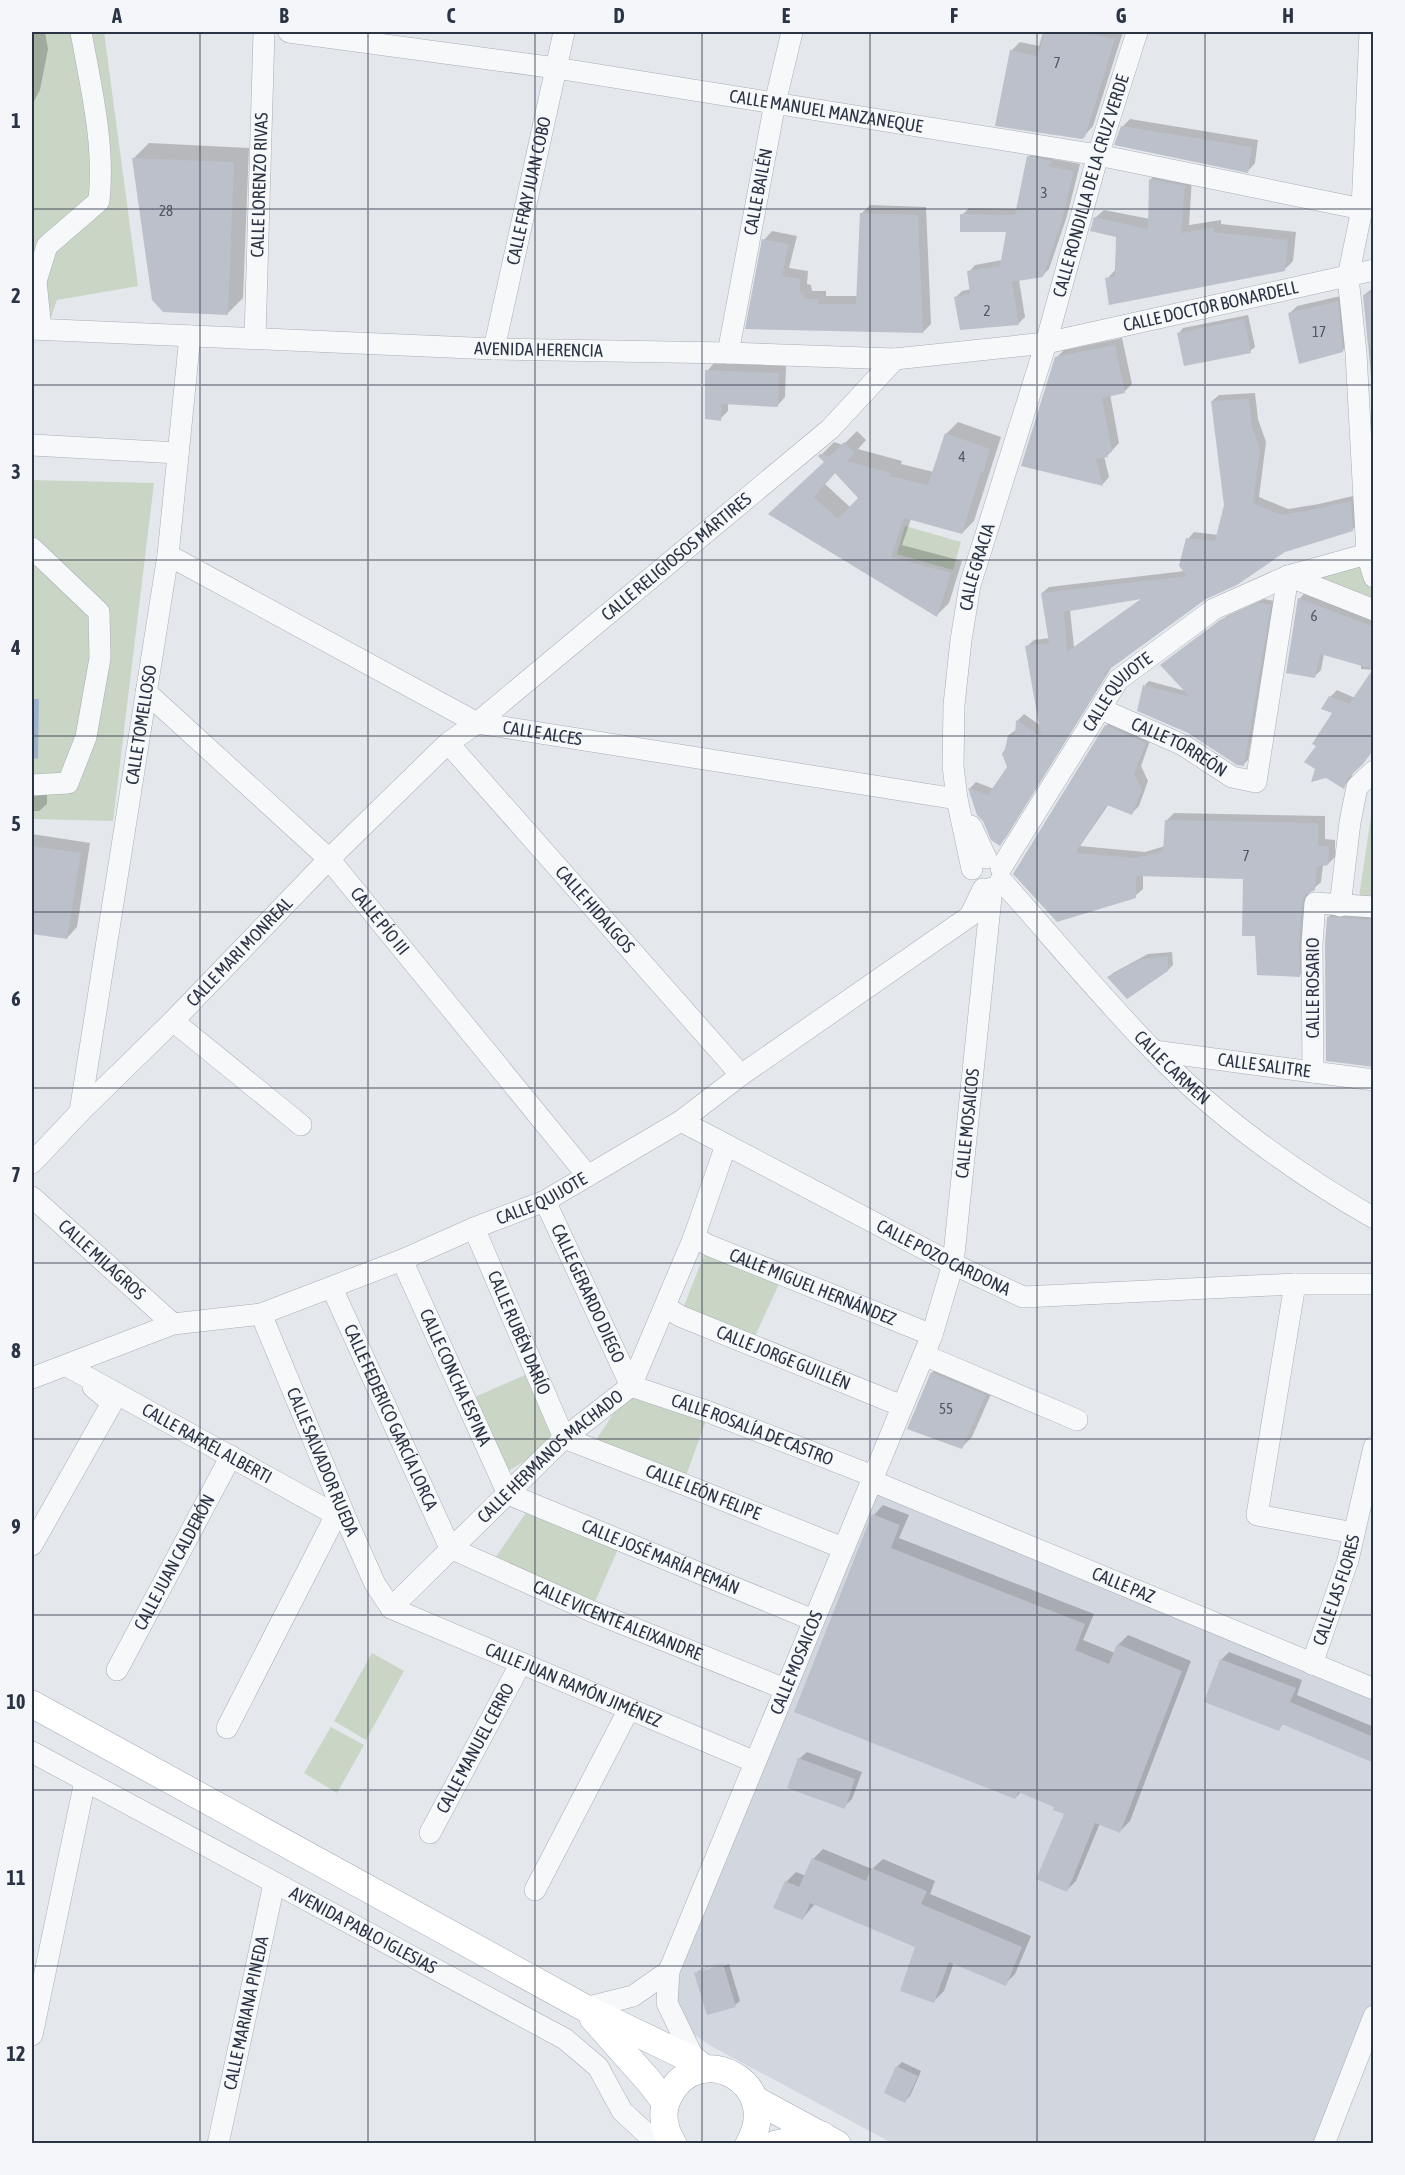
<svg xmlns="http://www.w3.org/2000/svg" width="1405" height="2175" viewBox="0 0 1405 2175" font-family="'Asap Condensed',sans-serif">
  <rect width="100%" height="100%" fill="#e4e7ec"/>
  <path fill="#d2d6de" d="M872,1481L1373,1689V2016L1324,2143H892L711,2046L674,2021L669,1971Z"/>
  <g fill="#c9d6c5">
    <path d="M32,32H104L138,286L57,300L50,320L32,319Z"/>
    <path d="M32,480L154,483L113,821L32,819Z"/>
    <path d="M905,526L961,542L953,570L897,554Z"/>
    <path d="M1367,554L1373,577V610L1288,576Z"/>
    <path d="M1373,803V898L1359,897Z"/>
    <path d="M708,1245L783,1275L751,1345L680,1316Z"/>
    <path d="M534,1371L564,1438L498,1477L466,1401Z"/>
    <path d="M631,1386L709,1412L683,1484L591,1448Z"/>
    <path d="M532,1504L621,1542L591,1611L489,1567Z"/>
    <path d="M372,1653L404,1671L366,1740L334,1721Z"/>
    <path d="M331,1727L364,1745L337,1793L304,1773Z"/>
  </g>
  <path fill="#9fb4cc" d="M32,699H39L38,759L32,758Z"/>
  <g fill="#0003" fill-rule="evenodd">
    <path d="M32,32H45L48,49L40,90L32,105Z"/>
    <path d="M1043,32H1123L1093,126L1084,136L1011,51L1020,42L1039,46Z"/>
    <path d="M1130,119L1258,140L1255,163L1248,171L1122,127Z"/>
    <path d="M149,143L249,148L243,298L228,313L133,159Z"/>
    <path d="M1035,150L1058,154L1053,159L1080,164L1067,216L1049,269L1042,276L1019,280L1025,317L1019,323L956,297L962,291L971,289L969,272L975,265L1002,260L1008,231L962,215L969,208L1018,209L1028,157Z"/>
    <path d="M1159,171L1192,178L1189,225L1221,220V224L1296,232L1293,261L1284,270L1107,279L1115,270L1117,236L1095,218L1104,210L1150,219L1151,179Z"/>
    <path d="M870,205L926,207L931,324L923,332L747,328L764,240L772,231L797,236L789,268L808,271L807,284L811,285L812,291H826V296H858L862,213Z"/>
    <path d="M1374,287V412L1364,295Z"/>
    <path d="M1345,295L1350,343L1342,351L1289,314L1297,306Z"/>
    <path d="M1248,315L1255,347L1250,351L1179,333L1183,328Z"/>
    <path d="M1122,338L1132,384L1124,392L1110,394L1119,443L1107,456H1104L1109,477L1102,485L1056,358L1064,350Z"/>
    <path d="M714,363L786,366L785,397L778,405L728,403V411L720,419L707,371Z"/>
    <path d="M1255,393L1258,419L1266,442L1259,497L1288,509L1319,504L1357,495L1359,523L1352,530L1284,551L1206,597L1109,667L1111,668L1006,837L1000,844L978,814L970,788L976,782L994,789L1009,767L1007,750L1009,735L1017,729L1018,720L1024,714L1041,726L1027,646L1034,640L1050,638L1042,593L1049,587L1185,571L1188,539L1194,532L1218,535L1226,505L1212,401L1219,395ZM1143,598L1074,647L1070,610Z"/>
    <path d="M958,422L1001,437L974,521L962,533L911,519L902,545L962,561L949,603L937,615L770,514L826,461L820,456L834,442L843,445L857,431L866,440L858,449L902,461L901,464L934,472L946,434ZM836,472L860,498L851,508L825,484Z"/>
    <path d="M1306,592L1374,618V670L1361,669V664L1324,654L1321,670L1314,677L1299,599Z"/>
    <path d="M1264,599L1274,601L1248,760L1243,765L1145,685L1149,681L1186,691L1166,661L1227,616Z"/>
    <path d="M1374,671V754L1371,752L1355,769L1350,780L1343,787L1317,768L1318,746L1334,712L1330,697L1337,690L1355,698Z"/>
    <path d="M1114,718L1152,735L1141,766L1148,781L1139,806L1132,813L1109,804L1080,846L1145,852L1165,846L1166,821L1174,813L1325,816V839L1335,840V857L1328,864L1323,865L1321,882L1309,893L1306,935V969L1299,976L1257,935L1244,878L1143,875V889L1135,896L1058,920L1106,726Z"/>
    <path d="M32,787L47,790V804L39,811H32Z"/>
    <path d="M32,834L90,843L77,927L67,938L32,932Z"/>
    <path d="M1335,911L1374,912V1066L1328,917Z"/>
    <path d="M1172,952L1173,965L1168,970L1109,977L1113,973L1148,954Z"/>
    <path d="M942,1362L995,1385L972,1437L962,1447L932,1373Z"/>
    <path d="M883,1505L909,1515L899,1538L1094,1614L1083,1640L1115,1653L1118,1645L1128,1635L1191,1661L1130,1821L1120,1831L1100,1823L1076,1881L1066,1891L1065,1813L1056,1806L1021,1792L1015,1798L874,1515Z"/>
    <path d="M1229,1652L1302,1680L1297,1695L1374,1727V1761L1284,1723L1279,1729L1221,1660Z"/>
    <path d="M807,1752L862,1772L852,1799L844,1807L799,1759Z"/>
    <path d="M823,1849L872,1869L883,1859L935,1881L930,1894L1031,1936L1015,1974L1005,1984L954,1962L944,1991L934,2001L917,1947L815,1904L803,1918L786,1882L796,1872L806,1876L813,1859Z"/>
    <path d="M728,1961L700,1970V1973L729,1964L740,2001L735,2005L696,1973L701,1969Z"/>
    <path d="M902,2062L921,2071L910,2096L905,2101L897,2067Z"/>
  </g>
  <g fill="#bbc0ca" fill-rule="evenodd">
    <path d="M1044,32H1082L1115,39L1085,137L1082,139L995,126L1010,50L1036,56L1037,50L1040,51Z"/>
    <path d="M1121,126L1252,147L1248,173L1114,145Z"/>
    <path d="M1027,156L1053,161L1047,166L1074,171L1061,224L1043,277L1012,282L1019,325L960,330L954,297L970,294L967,271L1000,266L1006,232H960V214L1015,215Z"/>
    <path d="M132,158L234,162L228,315L163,312L152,300Z"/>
    <path d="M1149,179L1185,186L1181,233L1214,227L1213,232L1288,240L1285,271L1109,305L1105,278L1115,277L1116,237L1090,231L1094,217L1148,229Z"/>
    <path d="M860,213L918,215L923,333L745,329L762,239L789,244L782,276L800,279V292L804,293V299H819L818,304H856Z"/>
    <path d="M1374,293V344L1368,345L1363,295Z"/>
    <path d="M1338,301L1343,352L1299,364L1288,313Z"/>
    <path d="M1244,319L1251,353L1184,366L1177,333Z"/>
    <path d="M1115,345L1125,393L1102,398L1112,452L1106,453L1108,457L1096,459L1103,486L1021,466L1055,357Z"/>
    <path d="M705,370L779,373L778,407L722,404L721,421L705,419Z"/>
    <path d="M1249,399L1252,426L1260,450L1253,503L1281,515L1311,510L1351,501L1353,531L1285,552L1237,585L1206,599L1103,674L1106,675L1000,846L991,840L983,821L977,815L968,788L988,795L1007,767L1002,754L1005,749L1008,735H1015L1016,720L1041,736L1025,646L1049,643L1041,593L1187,576L1179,566L1186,538L1215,541L1224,505L1211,401ZM1141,599L1067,652L1064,612Z"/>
    <path d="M945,433L990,449L983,473L981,472L962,534L904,518L891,557L951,573L937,617L768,514L824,462L818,456L820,454L830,456L844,442L855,453L847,461L891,473L890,476L928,485ZM835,473L858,498L838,519L814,497Z"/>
    <path d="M1298,598L1374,627V749L1363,764L1348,778L1344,789L1326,778L1311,782L1315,769L1304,762L1316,746L1312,744L1332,713L1321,709L1329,696L1349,704L1373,669L1320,654L1315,678L1286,673Z"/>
    <path d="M1258,603L1271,605L1244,766L1237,765L1188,733L1137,711L1143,685L1190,697L1160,665L1220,620Z"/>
    <path d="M1105,725L1146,743L1134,774L1142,789L1132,815L1107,805L1075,853L1137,858L1163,851L1165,820L1318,823V846L1329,847L1328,865L1317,867L1315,890L1305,895L1302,902L1299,943L1300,977L1257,975L1255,936H1242L1243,879L1136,876V898L1057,922L1013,874Z"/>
    <path d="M32,846L81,853L67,939L32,934Z"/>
    <path d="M1327,917L1374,920V1067L1326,1061L1325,944Z"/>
    <path d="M1168,956V971L1127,999L1107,977L1142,959Z"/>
    <path d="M931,1372L986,1395L962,1449L907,1429Z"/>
    <path d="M872,1514L900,1525L891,1548L1085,1624L1075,1650L1109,1664L1117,1644L1182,1671L1120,1833L1095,1823L1067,1892L1036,1879L1064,1814L1053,1810L1054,1807L1018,1792L1015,1799L794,1712Z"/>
    <path d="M1220,1659L1296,1688L1290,1702L1374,1737V1763L1282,1724L1279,1731L1204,1702Z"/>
    <path d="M798,1758L855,1779L845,1809L787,1788Z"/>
    <path d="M812,1858L866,1881L871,1868L927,1891L921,1904L1022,1947L1006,1986L949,1962L934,2003L900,1991L915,1947L810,1903L803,1920L773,1908L785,1881L799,1887Z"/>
    <path d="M723,1964L736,2007L707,2015L694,1973Z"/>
    <path d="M896,2066L918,2076L905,2103L884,2093Z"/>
  </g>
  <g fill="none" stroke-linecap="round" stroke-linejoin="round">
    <defs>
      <g id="minor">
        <path id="s1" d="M289,32L556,68L1098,155L1362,209"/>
        <path d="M1370,32L1362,209L1348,277L1356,353L1367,554L1374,577"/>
        <path id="s2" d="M32,329L494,349L728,353L895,359L1046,343L1374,270"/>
        <path d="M41,329L36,281L47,246L99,201C105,144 91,88 81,32"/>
        <path id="s3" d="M255,338L264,32"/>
        <path id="s4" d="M494,349L564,32"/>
        <path id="s5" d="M728,353L775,103L792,32"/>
        <path d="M32,445L178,453"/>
        <path d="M32,548L99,612L100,658L86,737L68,783L32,785"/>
        <path id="s6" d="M168,555L477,723L957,799"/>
        <path d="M1288,576L1374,610"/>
        <path id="s7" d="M146,692L329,859L587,1175"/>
        <path id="s8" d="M1101,709L1183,745L1232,777L1256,782L1288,576"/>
        <path id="s9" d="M448,743L741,1075"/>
        <path d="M971,826L986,858"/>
        <path id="s10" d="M1001,868L1118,680L1214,609L1288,576L1367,554"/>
        <path id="s11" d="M972,869L957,799L953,766L954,705L961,640L970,585L1046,343L1098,155L1137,32"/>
        <path id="s12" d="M1001,880C1052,937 1100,996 1153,1050C1215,1115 1297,1174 1374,1218"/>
        <path d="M1340,906L1350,822L1357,787L1374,771"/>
        <path d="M173,1021L301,1125"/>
        <path id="s13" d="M1154,1051L1374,1080"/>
        <path d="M1313,1072L1312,944L1315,903L1374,907"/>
        <path id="s14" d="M80,1112L168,555L190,336"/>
        <path id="s15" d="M681,1121L953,1264L1023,1297L1295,1284H1374"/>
        <path id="s16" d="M32,1163L80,1112L173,1021L329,859L448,743L477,723L830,429L895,359"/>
        <path id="s17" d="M32,1197L173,1324"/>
        <path id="s18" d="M545,1201L631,1386L709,1412L873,1476"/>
        <path id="s19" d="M474,1228L564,1438L683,1484L843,1548"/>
        <path id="s20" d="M694,1237L708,1245L932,1335"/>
        <path id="s21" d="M402,1260L508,1494L813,1620"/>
        <path d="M1295,1284L1257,1515L1354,1533"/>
        <path id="s22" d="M332,1288L450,1548L591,1611L785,1689"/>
        <path id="s23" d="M665,1307L680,1316L902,1406"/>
        <path id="s24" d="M261,1314L347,1521L375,1584L391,1608"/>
        <path d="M924,1355L1077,1420"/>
        <path id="s25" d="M67,1366L347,1521"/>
        <path id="s26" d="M32,1378L173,1324L261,1314L402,1260L474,1228L545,1201L681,1121L741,1075L970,916L983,889"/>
        <path id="s27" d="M872,1481L1374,1689"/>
        <path d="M32,1545L112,1403L93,1387"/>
        <path id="s28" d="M391,1608L564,1438L631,1386L694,1237L726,1145"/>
        <path id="s29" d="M391,1608L755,1762"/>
        <path id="s30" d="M1312,1664L1348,1560L1374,1447"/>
        <path id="s31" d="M117,1670L231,1456"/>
        <path d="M227,1728L336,1515"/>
        <path id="s32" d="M32,1752L565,2039L598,2067L622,2111L649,2136L666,2144"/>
        <path id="s33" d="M430,1833L521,1663"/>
        <path d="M535,1890L629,1709"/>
        <path d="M585,2008L633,1996L669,1971"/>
        <path d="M32,2035L85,1781"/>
        <path id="s34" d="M695,2061L667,2003L669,1971L932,1335L953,1264L992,888"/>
        <path id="s35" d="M218,2144L274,1884"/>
        <path d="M1324,2144L1374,2016"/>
      </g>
      <g id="major">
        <path d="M32,1704L585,2008L695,2061L705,2069"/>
        <path d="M593,2018L648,2080L665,2102"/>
        <path d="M756,2100L837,2144"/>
        <path d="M673,2144C664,2129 660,2112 669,2096C698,2038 784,2082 749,2144"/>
        <path d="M776,2144L822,2135"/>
      </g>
    </defs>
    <use href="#minor" stroke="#a9aeb7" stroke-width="22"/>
    <use href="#major" stroke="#a3abb8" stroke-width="28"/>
    <use href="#minor" stroke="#f7f8fa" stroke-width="21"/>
    <use href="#major" stroke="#fff" stroke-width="27"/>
  </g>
  <path fill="none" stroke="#2b3445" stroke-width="1.5" stroke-opacity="0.55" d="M200,32V2144M368,32V2144M535,32V2144M702,32V2144M870,32V2144M1037,32V2144M1205,32V2144M32,209H1374M32,385H1374M32,560H1374M32,736H1374M32,912H1374M32,1088H1374M32,1263H1374M32,1439H1374M32,1615H1374M32,1790H1374M32,1966H1374"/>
  <g text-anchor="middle" stroke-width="4.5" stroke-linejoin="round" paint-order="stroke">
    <g font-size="15" fill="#4f5766">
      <text x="1057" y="68">7</text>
      <text x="1044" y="198">3</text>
      <text x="166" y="216">28</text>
      <text x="987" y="316">2</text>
      <text x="1319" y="337">17</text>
      <text x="962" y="462">4</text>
      <text x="1314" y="621">6</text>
      <text x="1246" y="861">7</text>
      <text x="946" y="1414">55</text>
    </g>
    <g font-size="18" fill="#2b3445" stroke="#f4f6f9">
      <text dy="6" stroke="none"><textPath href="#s1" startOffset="543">CALLE MANUEL MANZANEQUE</textPath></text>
      <text dy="6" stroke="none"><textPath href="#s3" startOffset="153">CALLE LORENZO RIVAS</textPath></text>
      <text dy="6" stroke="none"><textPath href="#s11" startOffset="704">CALLE RONDILLA DE LA CRUZ VERDE</textPath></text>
      <text dy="6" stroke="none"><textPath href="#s4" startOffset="162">CALLE FRAY JUAN COBO</textPath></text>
      <text dy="6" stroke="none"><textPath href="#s5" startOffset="164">CALLE BAILÉN</textPath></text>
      <text dy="6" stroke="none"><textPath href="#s2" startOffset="1184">CALLE DOCTOR BONARDELL</textPath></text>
      <text dy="6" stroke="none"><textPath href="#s2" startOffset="507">AVENIDA HERENCIA</textPath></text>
      <text dy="6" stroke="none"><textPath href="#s16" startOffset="886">CALLE RELIGIOSOS MÁRTIRES</textPath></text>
      <text dy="6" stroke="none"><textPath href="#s11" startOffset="306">CALLE GRACIA</textPath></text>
      <text dy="6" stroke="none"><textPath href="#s10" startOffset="212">CALLE QUIJOTE</textPath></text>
      <text dy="6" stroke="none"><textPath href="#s14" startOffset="392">CALLE TOMELLOSO</textPath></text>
      <text dy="6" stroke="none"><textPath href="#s6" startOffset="418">CALLE ALCES</textPath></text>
      <text dy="6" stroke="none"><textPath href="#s8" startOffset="87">CALLE TORREÓN</textPath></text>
      <text dy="6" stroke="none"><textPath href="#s9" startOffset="222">CALLE HIDALGOS</textPath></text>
      <text dy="6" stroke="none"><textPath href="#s7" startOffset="328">CALLE PÍO III</textPath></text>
      <text dy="6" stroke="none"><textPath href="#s16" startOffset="296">CALLE MARI MONREAL</textPath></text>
      <text transform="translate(1313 988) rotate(-90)" y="6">CALLE ROSARIO</text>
      <text dy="6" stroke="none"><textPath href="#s12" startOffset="254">CALLE CARMEN</textPath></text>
      <text dy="6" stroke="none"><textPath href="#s13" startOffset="111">CALLE SALITRE</textPath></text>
      <text dy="6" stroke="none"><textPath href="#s34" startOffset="1000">CALLE MOSAICOS</textPath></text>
      <text dy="6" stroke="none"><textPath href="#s26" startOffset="543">CALLE QUIJOTE</textPath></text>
      <text dy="6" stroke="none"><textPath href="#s15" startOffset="296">CALLE POZO CARDONA</textPath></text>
      <text dy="6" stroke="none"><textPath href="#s17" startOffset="94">CALLE MILAGROS</textPath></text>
      <text dy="6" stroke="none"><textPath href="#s20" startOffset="129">CALLE MIGUEL HERNÁNDEZ</textPath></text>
      <text dy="6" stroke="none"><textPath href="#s18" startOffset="102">CALLE GERARDO DIEGO</textPath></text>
      <text dy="6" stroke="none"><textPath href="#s19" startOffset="114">CALLE RUBÉN DARÍO</textPath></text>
      <text dy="6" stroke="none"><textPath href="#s23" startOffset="129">CALLE JORGE GUILLÉN</textPath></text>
      <text dy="6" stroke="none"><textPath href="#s21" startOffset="129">CALLE CONCHA ESPINA</textPath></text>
      <text dy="6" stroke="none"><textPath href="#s22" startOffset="142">CALLE FEDERICO GARCÍA LORCA</textPath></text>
      <text dy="6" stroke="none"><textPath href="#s18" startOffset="333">CALLE ROSALÍA DE CASTRO</textPath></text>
      <text dy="6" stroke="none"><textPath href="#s25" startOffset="160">CALLE RAFAEL ALBERTI</textPath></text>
      <text dy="6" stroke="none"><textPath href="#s28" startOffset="220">CALLE HERMANOS MACHADO</textPath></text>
      <text dy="6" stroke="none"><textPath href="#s24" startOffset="160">CALLE SALVADOR RUEDA</textPath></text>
      <text dy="6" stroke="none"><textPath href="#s19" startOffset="378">CALLE LEÓN FELIPE</textPath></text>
      <text dy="6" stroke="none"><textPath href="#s21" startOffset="422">CALLE JOSÉ MARÍA PEMÁN</textPath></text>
      <text dy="6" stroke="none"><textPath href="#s31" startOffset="122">CALLE JUAN CALDERÓN</textPath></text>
      <text dy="6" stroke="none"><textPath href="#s27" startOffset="272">CALLE PAZ</textPath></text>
      <text dy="6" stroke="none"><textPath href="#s30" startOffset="78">CALLE LAS FLORES</textPath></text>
      <text dy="6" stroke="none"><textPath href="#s22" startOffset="468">CALLE VICENTE ALEIXANDRE</textPath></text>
      <text dy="6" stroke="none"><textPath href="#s34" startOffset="430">CALLE MOSAICOS</textPath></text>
      <text dy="6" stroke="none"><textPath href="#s29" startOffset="198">CALLE JUAN RAMÓN JIMÉNEZ</textPath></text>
      <text dy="6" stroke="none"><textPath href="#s33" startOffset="96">CALLE MANUEL CERRO</textPath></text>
      <text dy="6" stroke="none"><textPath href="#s32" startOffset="376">AVENIDA PABLO IGLESIAS</textPath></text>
      <text dy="6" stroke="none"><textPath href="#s35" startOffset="134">CALLE MARIANA PINEDA</textPath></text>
    </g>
  </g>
  <rect width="1405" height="2175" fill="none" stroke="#f4f6f9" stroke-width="66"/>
  <rect x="33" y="33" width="1339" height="2109" fill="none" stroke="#2b3445" stroke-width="2"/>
  <g font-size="20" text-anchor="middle" font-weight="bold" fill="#2b3445">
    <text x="117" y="23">A</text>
    <text x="284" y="23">B</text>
    <text x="451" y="23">C</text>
    <text x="619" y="23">D</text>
    <text x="786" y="23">E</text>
    <text x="954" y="23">F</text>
    <text x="1121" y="23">G</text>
    <text x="1288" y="23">H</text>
    <text x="16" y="128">1</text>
    <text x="16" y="303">2</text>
    <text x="16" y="479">3</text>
    <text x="16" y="655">4</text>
    <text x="16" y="831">5</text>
    <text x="16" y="1006">6</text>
    <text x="16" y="1182">7</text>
    <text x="16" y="1358">8</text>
    <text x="16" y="1534">9</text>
    <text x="16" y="1709">10</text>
    <text x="16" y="1885">11</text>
    <text x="16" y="2061">12</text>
  </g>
</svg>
